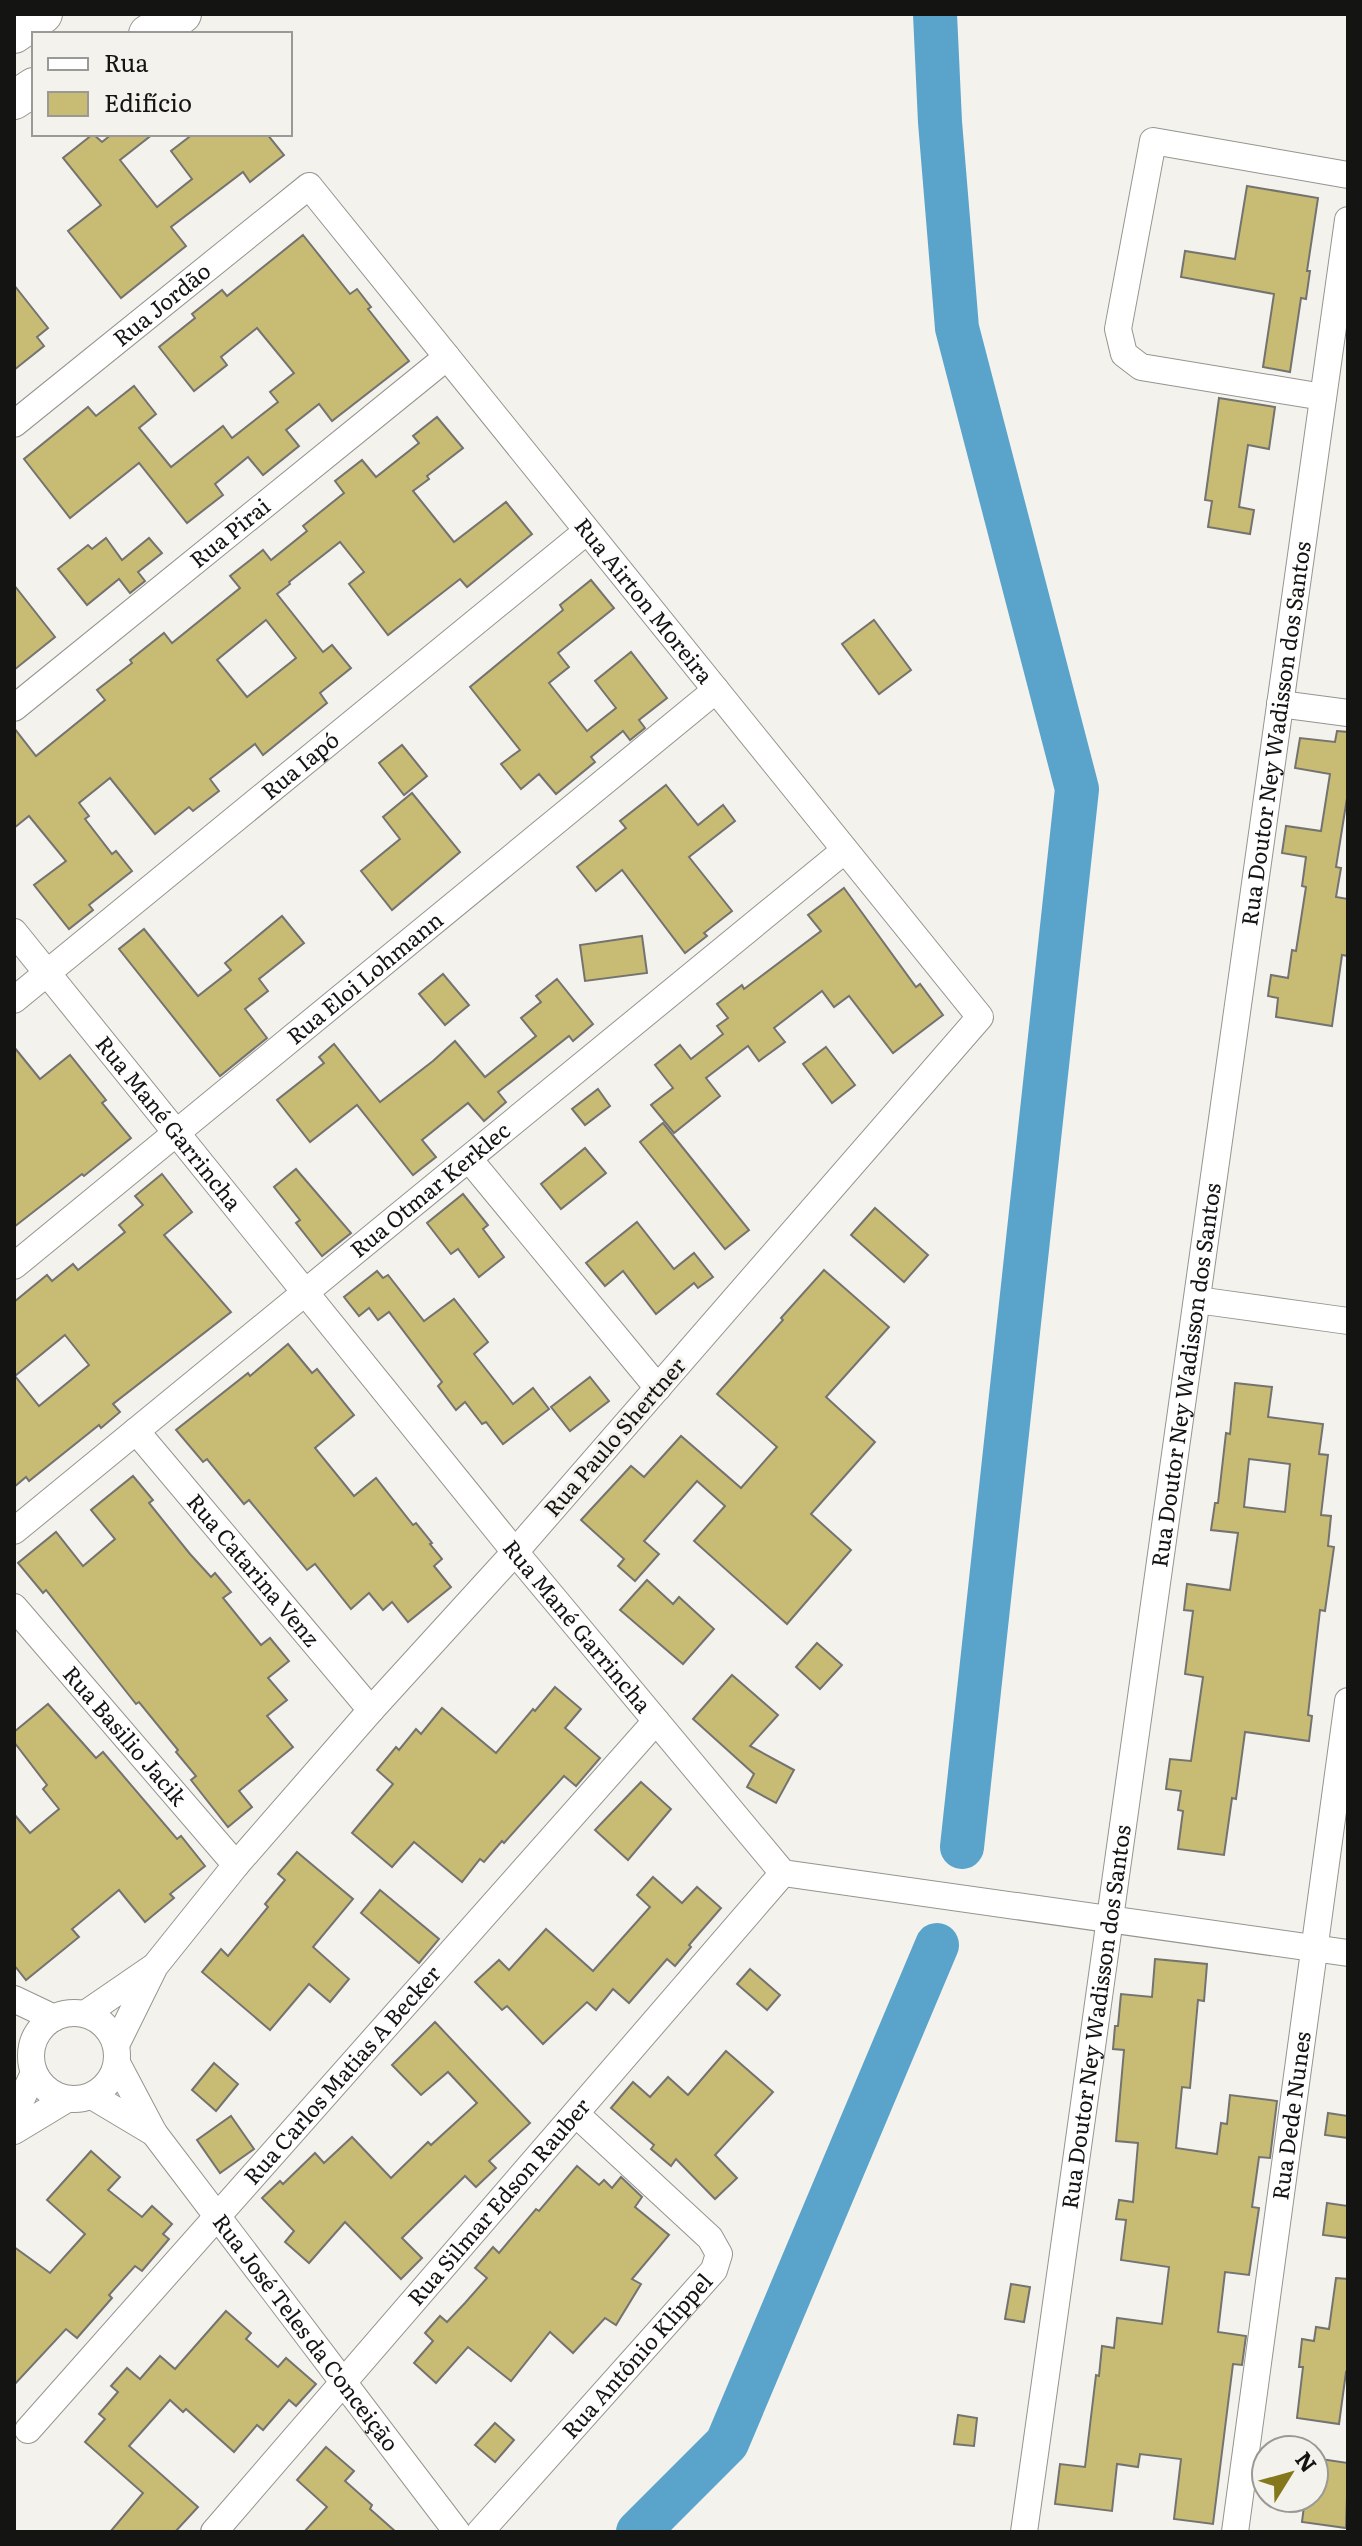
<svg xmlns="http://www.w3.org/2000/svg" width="1362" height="2546" viewBox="0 0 1362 2546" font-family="Literata,serif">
  <rect width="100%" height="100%" fill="#f3f2ed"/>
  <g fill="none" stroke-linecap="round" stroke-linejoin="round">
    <g stroke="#5aa3ca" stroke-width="44">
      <path d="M935,14L940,122L957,328L1077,789L962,1847"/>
      <path d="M638,2532L727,2443L937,1945"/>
    </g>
  </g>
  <g fill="#c8bc75" stroke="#74736f" stroke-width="2" fill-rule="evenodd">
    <path d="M93,134L102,142L112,134H153L120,160L157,207L192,179L171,151L193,134H267L284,155L250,182L243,172L171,227L186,246L121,298L68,231L101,205L63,158Z"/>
    <path d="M1247,186L1318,198L1307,271H1310L1306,299L1301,298L1290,372L1263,367L1274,294L1181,277L1185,251L1235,259Z"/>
    <path d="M303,235L350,294L357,289L371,307L368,309L409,361L332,421L319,404L286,430L299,446L263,475L248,457L215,484L223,495L187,523L139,463L70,518L24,459L88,407L96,416L134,386L156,414L139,428L171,467L223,426L232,438L278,402L270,392L294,373L257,328L221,357L227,365L194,391L159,347L195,318L192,314L222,290L227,296Z"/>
    <path d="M14,285L48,328L37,337L44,346L14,370Z"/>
    <path d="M1219,398L1275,407L1269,449L1248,445L1239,507L1254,510L1250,534L1208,527L1212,501L1205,500Z"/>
    <path d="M437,417L463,448L427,476L429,479L413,491L454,542L506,502L532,534L467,587L460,579L388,635L349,584L364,572L340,542L289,582L290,584L277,594L323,652L332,645L351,668L320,693L327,703L263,755L255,744L210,779L219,791L193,811L189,807L155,834L110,778L79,803L89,816L85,819L112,854L116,851L132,871L89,905L93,910L69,929L34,885L66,861L29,816L14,828V728L36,756L105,700L97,690L132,663L130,660L164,633L172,643L240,588L230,576L263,550L271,560L307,531L303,526L344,493L335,481L362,460L376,477L419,443L413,436ZM266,620L296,658L247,697L217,660Z"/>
    <path d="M106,538L122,560L149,538L162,553L138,572L145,581L130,593L119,579L87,605L58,569L88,545L92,549Z"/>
    <path d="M591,580L614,608L558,653L569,667L549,683L587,731L616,708L595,681L631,652L667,698L639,720L645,728L630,740L623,731L591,757L595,762L556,794L539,774L521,789L501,764L520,750L470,687L563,610L560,605Z"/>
    <path d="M14,585L55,637L14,670Z"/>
    <path d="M874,620L911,670L879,694L842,644Z"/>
    <path d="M1337,731L1348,732V792L1336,867L1341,868L1336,897L1348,899V956L1342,955L1332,1026L1276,1017L1278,998L1268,996L1271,975L1288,978L1292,950L1296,951L1306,887L1302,886L1306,857L1282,853L1286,826L1321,831L1330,774L1295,768L1300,738L1335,742Z"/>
    <path d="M402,745L427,776L404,795L379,763Z"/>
    <path d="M666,785L698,825L723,805L735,821L689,857L732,911L704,933L707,936L685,953L622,870L596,891L577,867L626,828L620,821Z"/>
    <path d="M412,793L460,852L392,910L361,871L400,839L383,817Z"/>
    <path d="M844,888L916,987L920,984L943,1015L893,1053L849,996L834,1007L822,991L774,1028L785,1042L759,1061L748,1046L706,1078L720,1096L674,1133L651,1105L673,1088L655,1065L680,1045L691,1059L723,1034L717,1026L728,1018L717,1004L742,985L744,989L821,931L808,915Z"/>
    <path d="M282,916L304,943L259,979L268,991L245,1009L267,1038L220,1076L119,949L144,929L198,996L231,970L225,963Z"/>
    <path d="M642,936L647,973L585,981L580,945Z"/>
    <path d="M443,974L469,1005L445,1025L419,994Z"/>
    <path d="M557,979L593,1024L573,1041L569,1036L498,1092L506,1102L484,1121L468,1103L422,1140L436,1157L413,1175L357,1105L310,1142L277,1100L324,1063L319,1057L334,1044L380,1102L433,1061L455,1041L485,1077L536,1036L521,1018L541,1002L536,996Z"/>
    <path d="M14,1047L40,1079L70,1055L106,1100L102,1103L131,1138L84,1176L82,1174L14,1227Z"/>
    <path d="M826,1047L855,1085L832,1103L803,1064Z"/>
    <path d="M598,1089L610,1106L585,1125L572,1109Z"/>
    <path d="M663,1123L749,1230L725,1249L640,1142Z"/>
    <path d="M585,1148L606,1173L561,1209L541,1184Z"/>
    <path d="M296,1169L351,1233L322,1256L296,1223L300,1220L274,1187Z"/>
    <path d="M162,1174L192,1212L164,1235L231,1312L113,1404L120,1412L101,1428L99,1425L29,1481L26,1477L14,1487V1302L47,1275L52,1281L73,1264L78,1270L125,1232L119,1225L143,1205L135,1196ZM65,1335L89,1365L39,1406L15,1376Z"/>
    <path d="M463,1194L488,1225L483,1229L504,1257L479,1277L458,1249L451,1254L427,1223Z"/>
    <path d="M875,1208L928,1255L904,1282L851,1235Z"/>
    <path d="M637,1222L674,1269L694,1253L713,1277L698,1288L694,1283L656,1314L623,1271L605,1286L586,1263Z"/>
    <path d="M824,1270L889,1327L826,1397L875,1442L811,1514L851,1550L787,1624L694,1541L725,1506L697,1481L644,1541L659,1554L635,1581L618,1566L624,1559L581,1520L631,1466L644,1477L681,1436L741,1488L777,1447L717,1394L783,1320L781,1318Z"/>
    <path d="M377,1271L383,1278L388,1275L424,1321L454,1299L488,1342L474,1354L513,1404L533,1388L549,1409L503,1444L486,1422L482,1424L465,1402L456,1410L438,1386L442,1382L389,1312L378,1320L369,1308L359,1316L344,1297Z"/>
    <path d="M288,1344L312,1373L317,1369L354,1415L315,1448L354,1496L376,1478L413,1525L416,1523L432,1543L430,1544L442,1559L434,1566L451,1587L408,1622L392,1602L383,1610L369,1593L351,1609L315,1564L307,1570L249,1500L244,1504L207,1459L203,1462L176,1430L248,1373L250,1376Z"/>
    <path d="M590,1377L609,1401L570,1431L551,1407Z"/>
    <path d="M1235,1383L1272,1387L1268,1417L1323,1424L1319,1454L1328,1455L1321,1515L1331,1516L1328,1546L1334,1547L1325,1611L1320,1610L1308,1715L1312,1716L1309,1741L1245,1732L1236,1799L1232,1798L1224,1855L1178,1849L1183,1811L1178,1810L1181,1791L1166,1789L1170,1759L1191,1761L1203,1677L1185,1674L1193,1611L1184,1610L1187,1584L1230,1590L1238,1533L1211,1530L1215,1503H1218L1226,1433L1230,1434ZM1249,1459L1290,1464L1285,1512L1244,1507Z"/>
    <path d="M133,1476L153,1500L149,1503L190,1554L211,1577L215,1573L231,1592L223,1598L261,1645L270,1638L289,1661L268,1678L287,1700L267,1716L293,1747L239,1791L252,1807L228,1827L191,1780L196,1776L176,1752L178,1750L139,1702L136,1704L46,1590L43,1593L18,1563L56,1532L83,1566L115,1539L91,1510Z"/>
    <path d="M647,1580L673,1604L679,1597L714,1629L683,1664L620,1610Z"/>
    <path d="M817,1643L842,1665L820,1689L796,1667Z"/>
    <path d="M732,1675L778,1715L750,1746L794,1770L776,1803L747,1787L754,1774L693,1719Z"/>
    <path d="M555,1687L581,1709L565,1728L600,1758L576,1786L564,1776L504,1843L502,1841L484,1862L480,1859L462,1882L414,1842L392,1867L352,1833L393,1784L377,1770L396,1747L399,1750L416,1729L421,1734L442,1708L496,1753L533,1709L535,1711Z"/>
    <path d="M48,1704L96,1758L103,1752L177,1839L181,1836L205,1866L170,1894L174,1898L145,1922L119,1890L72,1929L79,1937L26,1980L14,1965V1814L30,1833L59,1809L43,1789L47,1785L14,1742V1732Z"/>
    <path d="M641,1782L671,1809L628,1860L595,1830Z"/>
    <path d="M297,1852L353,1899L313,1947L349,1979L330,2002L309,1984L270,2030L202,1972L221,1949L228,1956L268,1907L265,1904L285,1880L278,1874Z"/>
    <path d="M653,1877L682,1903L697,1887L721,1908L689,1945L691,1947L675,1966L667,1959L629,2003L613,1989L596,2010L587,2002L543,2044L507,2006L502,2010L475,1982L499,1960L509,1970L546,1929L593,1971L650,1907L637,1895Z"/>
    <path d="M380,1890L439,1939L419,1963L361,1913Z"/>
    <path d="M1155,1959L1207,1964L1204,2001L1198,2000L1190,2088L1182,2087L1176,2148L1217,2154L1221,2123L1227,2124L1230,2095L1277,2101L1270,2158L1259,2157L1252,2207L1259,2208L1249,2275L1225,2272L1218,2332L1246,2336L1242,2365L1233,2364L1213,2524L1174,2519L1181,2459L1140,2454L1138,2467L1117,2464L1112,2511L1055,2504L1060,2464L1085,2467L1096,2375L1099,2376L1102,2346L1114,2348L1117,2318L1162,2324L1169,2267L1121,2260L1126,2220L1116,2219L1119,2200L1133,2202L1138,2143L1116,2141L1124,2050L1113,2049L1115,2026H1118L1121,1994L1152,1997Z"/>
    <path d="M750,1969L780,1995L767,2010L737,1984Z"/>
    <path d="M435,2022L530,2123L489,2161L496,2168L476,2187L465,2176L402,2238L422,2258L401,2279L345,2222L309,2263L285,2242L294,2231L262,2198L280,2181L283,2184L315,2153L324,2163L352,2137L391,2178L428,2142L431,2145L477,2103L448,2072L421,2095L392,2065Z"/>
    <path d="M726,2051L773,2092L715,2155L737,2178L715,2199L676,2159L671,2166L651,2149L654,2145L611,2108L633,2082L650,2097L668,2077L688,2095Z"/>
    <path d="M214,2063L238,2084L216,2111L192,2090Z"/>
    <path d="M1328,2113L1348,2116V2138L1325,2135Z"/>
    <path d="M231,2116L254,2149L220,2173L197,2140Z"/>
    <path d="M91,2151L120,2177L108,2190L142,2217L152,2206L172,2224L163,2234L169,2239L142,2271L135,2266L109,2295L112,2298L77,2338L66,2329L14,2385V2247L50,2273L85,2234L47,2200Z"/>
    <path d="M577,2166L599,2185L604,2180L612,2188L621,2177L642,2197L635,2207L669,2235L632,2279L641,2284L616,2325L605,2318L573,2353L550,2332L511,2381L468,2347L436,2383L414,2363L433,2341L425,2333L440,2316L447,2322L465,2303L487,2278L475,2268L493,2247L499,2253L536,2209L539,2211Z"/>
    <path d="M1327,2203L1348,2206V2238L1323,2235Z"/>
    <path d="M1336,2278L1348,2279V2373L1346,2372L1339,2424L1297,2418L1303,2367H1299L1302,2339L1314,2341L1316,2327L1329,2329Z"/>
    <path d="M1011,2284L1030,2287L1024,2322L1005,2319Z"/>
    <path d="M226,2311L251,2333L246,2339L278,2367L286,2358L316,2384L296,2406L289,2400L263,2430L257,2425L234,2452L186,2409L183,2412L170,2400L129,2446L198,2507L175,2532H110L143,2493L85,2442L105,2419L99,2414L118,2392L111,2386L127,2368L140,2379L160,2356L175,2369Z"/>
    <path d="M958,2415L977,2418L974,2446L954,2444Z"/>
    <path d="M495,2423L514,2440L495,2462L475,2445Z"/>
    <path d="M326,2447L354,2471L345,2481L372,2505L370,2509L396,2532H304L327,2507L297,2480Z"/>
    <path d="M1314,2458L1348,2463L1346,2528L1302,2522L1305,2498H1314Z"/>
  </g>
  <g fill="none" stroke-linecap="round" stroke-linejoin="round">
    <defs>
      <g id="street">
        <path d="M1323,397L1141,367L1124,354L1118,329L1153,141L1348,175"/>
        <path id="s1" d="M14,424L309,186L980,1017L515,1552L371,1710L236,1865L155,1966L116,2045"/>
        <path d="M1280,704L1348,713"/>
        <path id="s2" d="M14,708L447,357"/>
        <path id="s3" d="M14,932L515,1552L783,1873L1348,1953"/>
        <path id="s4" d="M14,1000L587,531"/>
        <path d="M469,1159L658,1388"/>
        <path id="s5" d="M14,1266L716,690"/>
        <path d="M1197,1300L1348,1321"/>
        <path id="s6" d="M136,1431L371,1710"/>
        <path id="s7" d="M14,1531L845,850"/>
        <path id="s8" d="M14,1607L236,1865"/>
        <path d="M14,1999L54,2018"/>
        <circle cx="74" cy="2056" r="43"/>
        <path d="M85,2014L152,1968"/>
        <path id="s9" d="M117,2063L154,2133L457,2532"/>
        <path d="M92,2096L154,2133"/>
        <path d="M14,2115L34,2073"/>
        <path d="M14,2131L67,2099"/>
        <path id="s10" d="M28,2430L656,1721"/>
        <path id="s11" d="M214,2532L783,1873"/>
        <path id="s12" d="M480,2532L714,2270L719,2254L710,2238L576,2114"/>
        <path id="s13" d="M1024,2532L1348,220"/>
        <path id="s14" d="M1235,2532L1348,1701"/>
      </g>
      <g id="secondary">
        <path d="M14,34L43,14"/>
        <path d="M148,34L182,14"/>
        <path d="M14,100L34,87"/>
      </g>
    </defs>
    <use href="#street" stroke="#95948f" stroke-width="28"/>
    <use href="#secondary" stroke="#95948f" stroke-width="40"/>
    <use href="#street" stroke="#fff" stroke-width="26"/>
    <use href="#secondary" stroke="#fff" stroke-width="38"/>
  </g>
  <g text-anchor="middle" stroke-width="6" stroke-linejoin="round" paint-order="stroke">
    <g font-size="22" fill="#141412" stroke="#f3f2ed">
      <text dy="8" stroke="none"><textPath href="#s1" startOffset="190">Rua Jordão</textPath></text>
      <text dy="8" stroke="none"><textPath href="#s2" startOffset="278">Rua Pirai</textPath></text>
      <text dy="8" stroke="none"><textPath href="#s1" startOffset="912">Rua Airton Moreira</textPath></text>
      <text dy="8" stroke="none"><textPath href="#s13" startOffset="1816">Rua Doutor Ney Wadisson dos Santos</textPath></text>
      <text dy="8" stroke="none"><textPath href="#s4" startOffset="370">Rua Iapó</textPath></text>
      <text dy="8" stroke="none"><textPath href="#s5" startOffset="454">Rua Eloi Lohmann</textPath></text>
      <text dy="8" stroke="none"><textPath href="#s3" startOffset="246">Rua Mané Garrincha</textPath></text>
      <text dy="8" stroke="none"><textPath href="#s7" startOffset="538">Rua Otmar Kerklec</textPath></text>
      <text dy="8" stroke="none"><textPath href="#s13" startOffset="1168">Rua Doutor Ney Wadisson dos Santos</textPath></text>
      <text transform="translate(615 1437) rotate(-49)" y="8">Rua Paulo Shertner</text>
      <text dy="8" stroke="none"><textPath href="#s6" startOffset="182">Rua Catarina Venz</textPath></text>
      <text dy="8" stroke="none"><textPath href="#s3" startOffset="894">Rua Mané Garrincha</textPath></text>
      <text dy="8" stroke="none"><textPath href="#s8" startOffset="170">Rua Basilio Jacik</textPath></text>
      <text dy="8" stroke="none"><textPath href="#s13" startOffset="520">Rua Doutor Ney Wadisson dos Santos</textPath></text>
      <text dy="8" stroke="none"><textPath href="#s10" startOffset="474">Rua Carlos Matias A Becker</textPath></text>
      <text dy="8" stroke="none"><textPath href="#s14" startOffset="420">Rua Dede Nunes</textPath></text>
      <text dy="8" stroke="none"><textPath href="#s11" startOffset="436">Rua Silmar Edson Rauber</textPath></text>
      <text dy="8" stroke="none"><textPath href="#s9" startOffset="330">Rua José Teles da Conceição</textPath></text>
      <text dy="8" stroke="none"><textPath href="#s12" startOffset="236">Rua Antônio Klippel</textPath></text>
    </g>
  </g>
  <rect width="1362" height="2546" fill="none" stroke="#141412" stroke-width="32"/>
  <rect x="32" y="32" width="260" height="104" fill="#f3f2ed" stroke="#9a9995" stroke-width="2"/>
  <rect x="48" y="58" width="40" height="12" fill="#ffffff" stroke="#9a9995" stroke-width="2"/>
  <text x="104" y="72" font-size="24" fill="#141412">Rua</text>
  <rect x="48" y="92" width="40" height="24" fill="#c8bc75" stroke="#9a9995" stroke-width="2"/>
  <text x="104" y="112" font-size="24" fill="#141412">Edifício</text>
  <g transform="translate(1290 2474) rotate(53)"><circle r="38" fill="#f3f2ed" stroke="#9a9995" stroke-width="2"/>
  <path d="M0-6L14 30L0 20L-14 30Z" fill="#85781c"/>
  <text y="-12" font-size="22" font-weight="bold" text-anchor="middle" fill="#141412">N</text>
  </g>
</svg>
